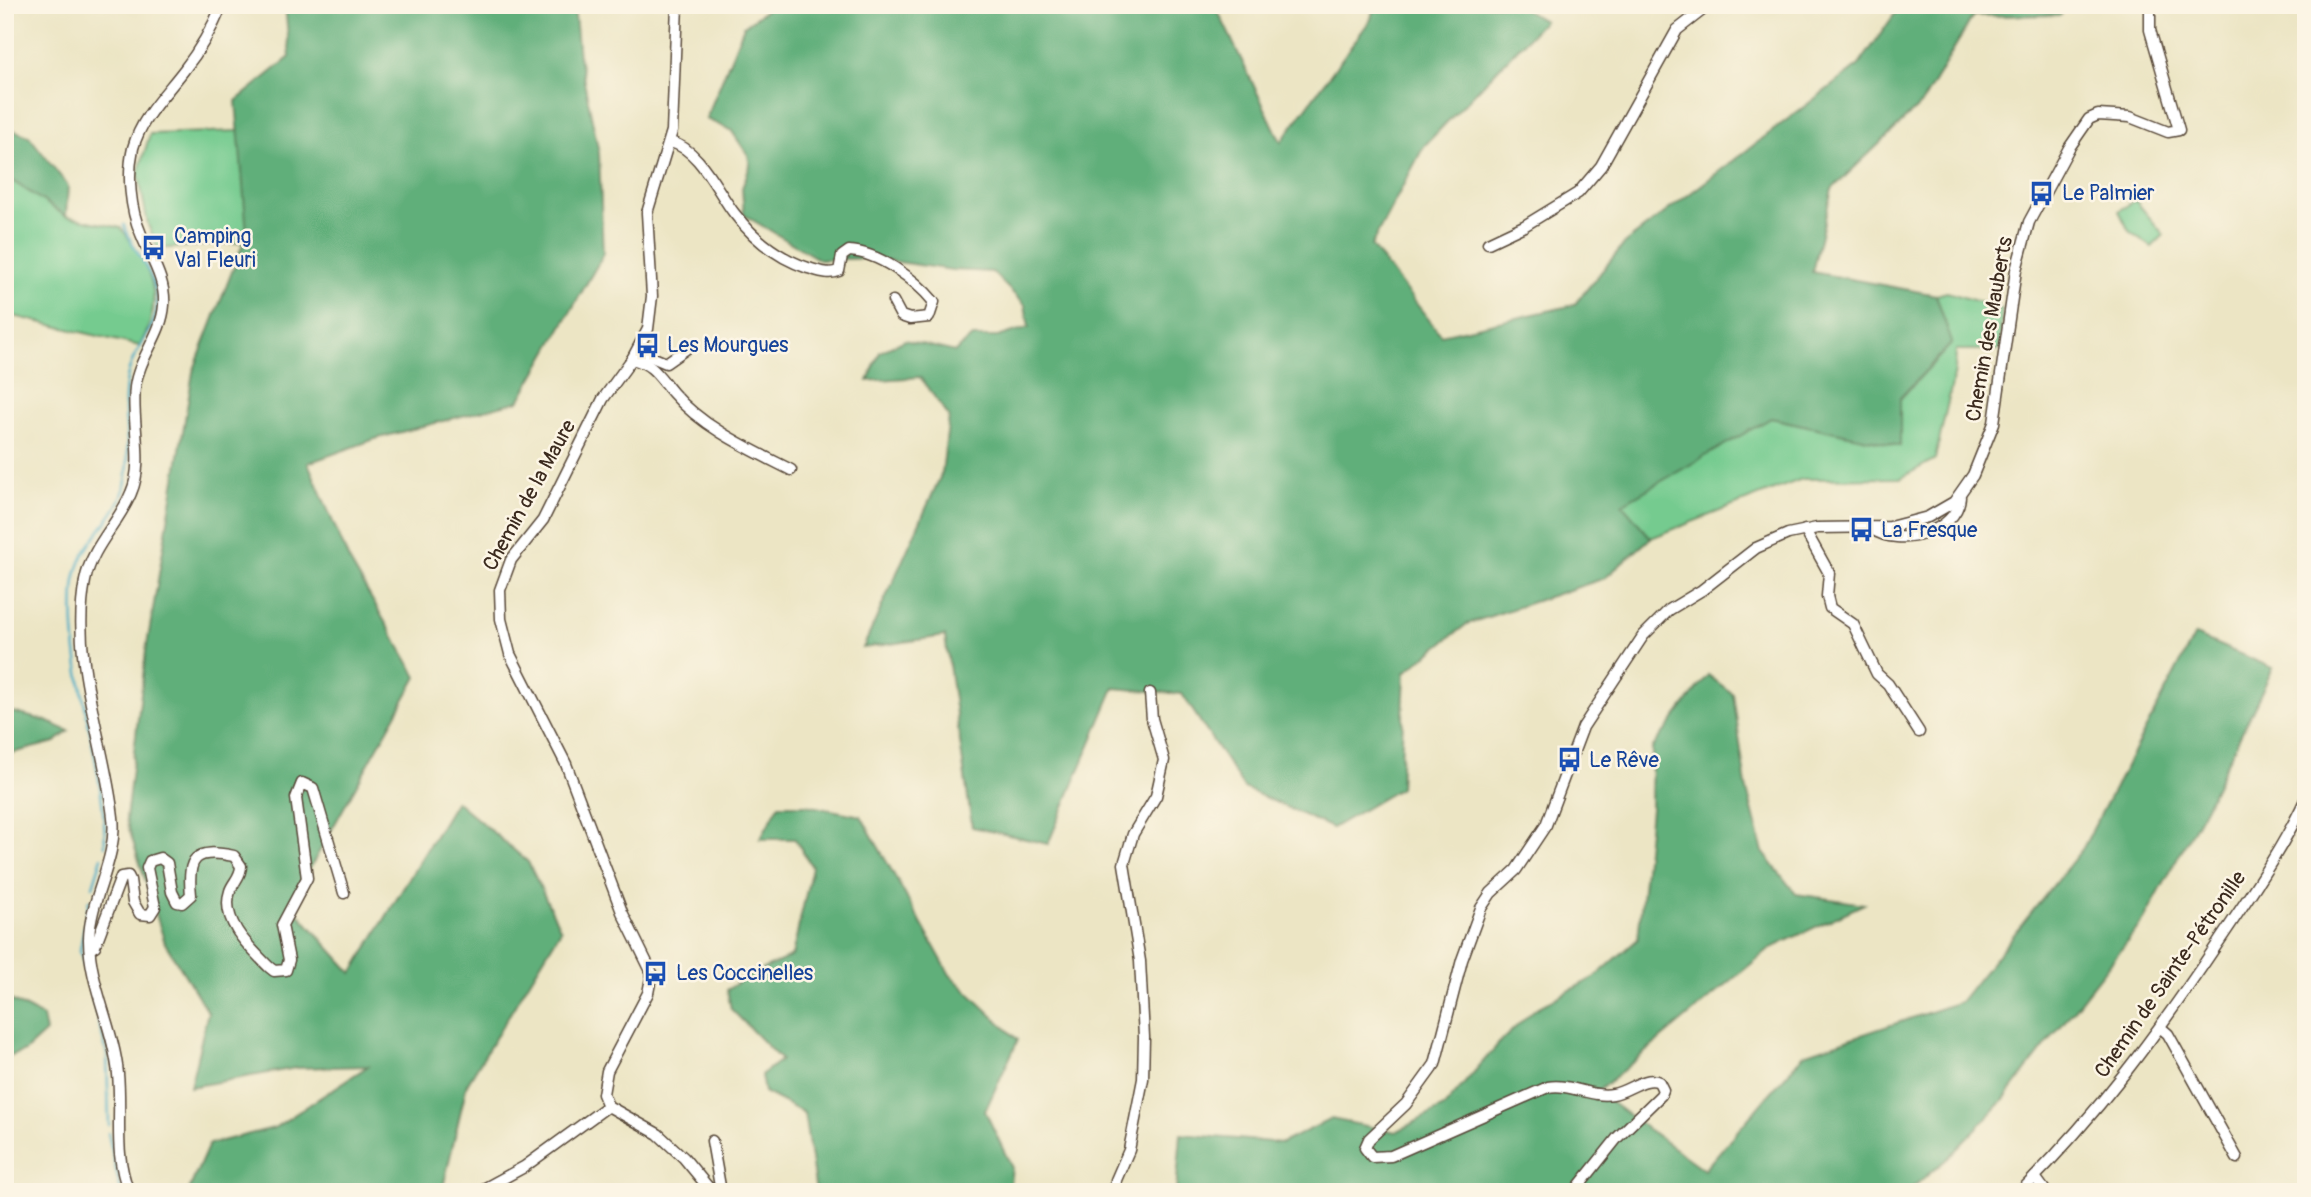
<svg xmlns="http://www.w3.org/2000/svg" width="2311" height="1197" viewBox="0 0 2311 1197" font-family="Pangolin,sans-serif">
  <rect width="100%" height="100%" fill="#fcf5e5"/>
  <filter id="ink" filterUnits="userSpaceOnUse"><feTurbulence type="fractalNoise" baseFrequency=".0143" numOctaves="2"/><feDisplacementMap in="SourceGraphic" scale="14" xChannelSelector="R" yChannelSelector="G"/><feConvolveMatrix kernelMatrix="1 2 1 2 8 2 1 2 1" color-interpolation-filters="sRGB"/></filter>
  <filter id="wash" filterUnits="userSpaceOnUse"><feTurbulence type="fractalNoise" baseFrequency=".00686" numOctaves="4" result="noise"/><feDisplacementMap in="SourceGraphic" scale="28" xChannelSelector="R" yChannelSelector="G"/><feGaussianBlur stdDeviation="1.57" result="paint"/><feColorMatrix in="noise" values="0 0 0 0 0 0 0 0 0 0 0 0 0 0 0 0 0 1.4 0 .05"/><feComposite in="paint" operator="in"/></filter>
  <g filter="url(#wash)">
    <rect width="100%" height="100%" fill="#ece5c4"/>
    <g fill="#75cb8f" stroke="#587a56" stroke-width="2">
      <path d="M268,130L283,239L158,249L148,225L138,173L150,134Z"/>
      <path d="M5,176L66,216L121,228C152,268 166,298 140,346L5,314Z"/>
      <path d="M2135,200L2164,235L2152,247L2129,231L2119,211Z"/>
      <path d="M1947,292L2002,309L2000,350H1956L1955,371L1935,459L1901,478L1802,479L1651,538L1621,504L1771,418L1900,446V399L1952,343L1936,295Z"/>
    </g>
    <g fill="#60af7a" stroke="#4e6c4c" stroke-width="2">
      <path d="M285,5H574L579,57L599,153L603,255L519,401L375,439L308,463L349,560L417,677L290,904L352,973L456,801L528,862L561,930L467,1084L442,1192H188L209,1144L274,1128L368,1066L296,1068L190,1087L208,1012L165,943L126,819L146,651L193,372L247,233L236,101L290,57Z"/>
      <path d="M773,5H1215L1281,142L1371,19L1374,5H1516L1544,21L1424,146L1371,246L1441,335L1574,305L1625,243L1859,65L1901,5H2063L2061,15L1973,16L1922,103L1832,189L1812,272L1936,295L1952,343L1900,398V446L1771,418L1622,504L1651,538L1605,578L1467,624L1405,672L1400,788L1332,828L1244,788L1182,694L1114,688L1048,844L972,827L945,636L863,648L942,473L949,417L920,377L868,381L880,352L905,340L955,352L972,337H998L1029,327L1025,305L992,272L952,270L871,258L820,260L744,215L742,188L750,166L748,155L731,130L706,119L744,26Z"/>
      <path d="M5,127L29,136L68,186L66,216L5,176Z"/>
      <path d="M2195,635L2273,668L2207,804L2144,920L2000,1104L1948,1158L1907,1192H1176L1181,1134L1282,1143L1331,1119L1396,1132L1444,1107L1501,1041L1535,1009L1595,977L1638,939L1651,809L1652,748L1708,675L1733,694L1746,786L1763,852L1796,894L1864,904L1769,949L1597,1092L1704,1170L1804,1054L1960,1002L2083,848Z"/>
      <path d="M5,710L46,721L69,731L55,742L5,755Z"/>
      <path d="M779,805H806L861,816L950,975L1018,1040L985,1111L1012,1168L1009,1192H816L804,1113L764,1092L761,1075L781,1060L731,1009L727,990L748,976L792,956L812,867L795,839H760Z"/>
      <path d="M5,997L43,1017L46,1032L25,1051L5,1058Z"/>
    </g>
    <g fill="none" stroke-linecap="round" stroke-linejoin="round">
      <g stroke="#47adc6" stroke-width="2.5">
        <path d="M105,846C105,760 68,677 74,589C77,544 108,530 122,496C137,455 117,411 129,370C136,344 161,327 157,297C153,268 132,250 124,225"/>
        <path d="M93,886L102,857"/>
        <path d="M89,901L80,950L107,1054L109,1125"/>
        <path d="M108,1133L121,1192"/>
      </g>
    </g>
  </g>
  <g filter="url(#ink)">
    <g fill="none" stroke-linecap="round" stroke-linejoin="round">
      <defs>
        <g id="street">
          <path d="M677,5L672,131L647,213L652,296L648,329L632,359L603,399L543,520L511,560L500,590L501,619L510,654L566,764L622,912L652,973L648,993L607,1071L603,1094L608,1106L658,1134L684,1158L712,1192"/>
          <path d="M670,142C699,148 717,191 734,213C753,238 778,258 808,268C819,271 828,275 839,271L842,256L849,251C878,252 915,279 934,302L929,317L910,319L901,316L893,301"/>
          <path d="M1488,243L1524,226L1578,193L1601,166L1677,30L1709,5"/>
          <path d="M637,351L666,363L686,349"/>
          <path d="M632,359C654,364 659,377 673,393C703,428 750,449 791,470"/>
          <path d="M1872,529C1899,548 1957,533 1960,497"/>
          <path d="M1805,530L1829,573L1827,596L1830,608L1853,624L1877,674L1888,684L1919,732"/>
          <path d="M90,949L95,946L121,877L128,876L130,880L133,902L140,914L150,915L155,907L147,868L150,861L160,858L167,863L172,892L177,902L182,903L191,895C187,857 195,848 234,856L241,866C241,877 233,882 230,891C220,921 250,948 269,967L274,971L286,970L289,960L282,925L307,878L296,798L302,783L313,788L344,893"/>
          <path d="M2161,1028L2168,1034L2237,1158"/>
          <path d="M712,1141L721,1192"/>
          <path d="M2035,1177L2046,1192"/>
          <path d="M129,1192C113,1153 122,1115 118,1074C114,1029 89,984 89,939C90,897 118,859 113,817C104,739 70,660 85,581C92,545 118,525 131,493C145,462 131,421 135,387C139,357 162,335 164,305C166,280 150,257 141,234C130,209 127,175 133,148C142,116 165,95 184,70C200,50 212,29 222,5"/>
          <path d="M478,1192L524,1167L608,1106"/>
          <path d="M1115,1192L1116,1180L1129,1150L1143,1079L1144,1037L1140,961L1124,864L1133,834L1156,796L1164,760L1152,719L1150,693"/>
          <path d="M1574,1192L1618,1137L1661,1095L1663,1090L1659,1082C1645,1075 1628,1092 1613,1094C1591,1098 1571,1083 1548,1087L1391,1156L1372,1157L1365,1148L1369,1139L1406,1104L1435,1064L1462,960L1481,908L1491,893L1516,870L1546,825L1583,727L1643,636L1669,610L1702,590L1756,548L1788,534L1817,528L1890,527L1928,517L1954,502L1973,475L1994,423L2016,270L2029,222L2069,148L2089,119L2098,115L2130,117L2168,132L2179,130L2150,30V5"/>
          <path d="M2020,1192C2098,1114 2157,1034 2218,943C2250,895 2282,850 2306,798"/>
        </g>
      </defs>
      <use href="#street" stroke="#564637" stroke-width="13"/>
      <use href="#street" stroke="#fff" stroke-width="10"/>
    </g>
  </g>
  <defs>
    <symbol id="bus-bare" viewBox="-9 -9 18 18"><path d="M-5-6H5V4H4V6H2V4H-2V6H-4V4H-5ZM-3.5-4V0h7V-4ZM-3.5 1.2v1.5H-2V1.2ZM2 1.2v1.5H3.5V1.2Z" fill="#1a4fb4" stroke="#fcf5e5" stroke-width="2.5" paint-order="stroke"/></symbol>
  </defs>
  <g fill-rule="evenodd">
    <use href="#bus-bare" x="2024" y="176" width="35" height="35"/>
    <use href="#bus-bare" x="136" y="230" width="35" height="35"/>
    <use href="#bus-bare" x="630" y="328" width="35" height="35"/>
    <use href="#bus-bare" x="1844" y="512" width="35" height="35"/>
    <use href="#bus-bare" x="1552" y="742" width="35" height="35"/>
    <use href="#bus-bare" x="638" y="956" width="35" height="35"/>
  </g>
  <g text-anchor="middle" stroke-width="5" stroke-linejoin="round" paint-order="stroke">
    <g font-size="21" fill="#164399" stroke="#fcf5e5" text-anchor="start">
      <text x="2062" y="200">Le Palmier</text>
      <text x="174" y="243">Camping<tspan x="174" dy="24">Val Fleuri</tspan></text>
      <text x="667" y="352">Les Mourgues</text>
      <text x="1881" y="537">La Fresque</text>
      <text x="1589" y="767">Le Rêve</text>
      <text x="676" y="980">Les Coccinelles</text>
    </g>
    <g font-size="21" fill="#3b2a1e" stroke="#fcf5e5">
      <text transform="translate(1989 329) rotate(-80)" y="7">Chemin des Mauberts</text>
      <text transform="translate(529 495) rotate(-61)" y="7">Chemin de la Maure</text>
      <text transform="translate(2170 974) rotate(-55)" y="7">Chemin de Sainte-Pétronille</text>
    </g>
  </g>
  <rect width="2311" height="1197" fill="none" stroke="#fcf5e5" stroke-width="28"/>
</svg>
